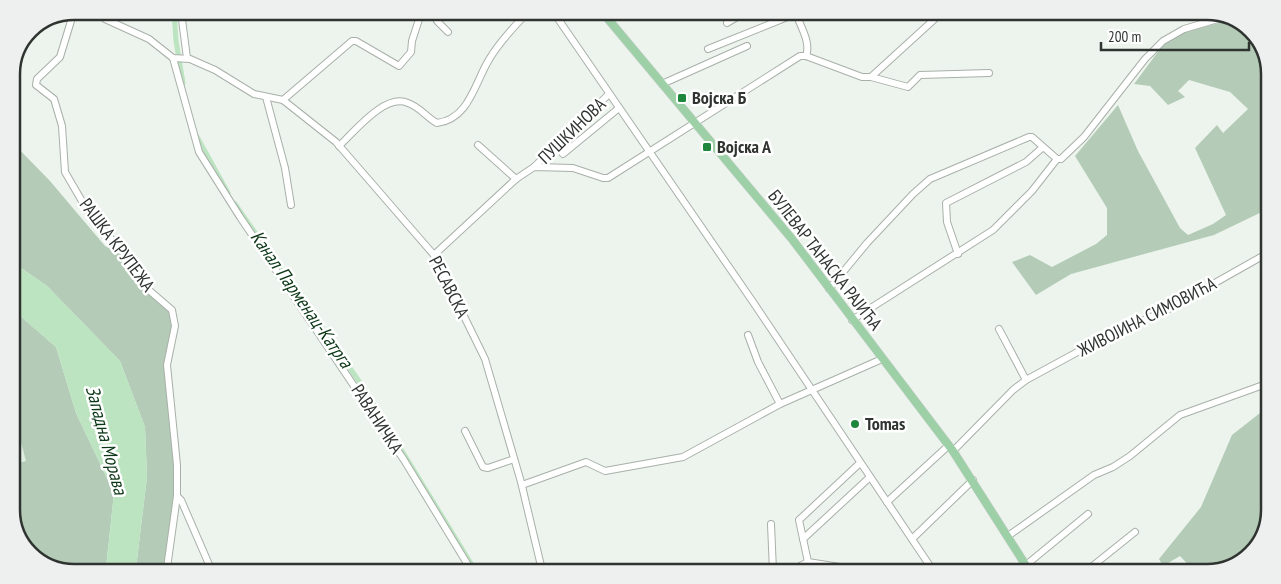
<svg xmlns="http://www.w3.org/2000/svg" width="1281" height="584" viewBox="0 0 1281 584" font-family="'PT Sans Narrow',sans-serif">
  <rect width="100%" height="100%" fill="#ecf4ed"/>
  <path fill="#dfeee0" d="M11,404L27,461L11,465Z"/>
  <g fill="#b4ccb7">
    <path d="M1234,19L1259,39L1270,71L1268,209L1214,235L1071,274L1036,295L1012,262L1030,255L1052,267L1096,244L1107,235V208L1075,156L1118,105L1138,151L1180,228L1188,235L1213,224L1226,215L1195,148L1217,125L1223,133L1248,109L1230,92L1189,80L1178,91L1185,97L1168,105L1150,86L1134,84L1163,45L1185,32Z"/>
    <path d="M11,141L50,181L105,246L129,259L143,285L172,310L175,326L167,365L177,496L167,568H136L147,477L145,427L120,361L47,286L11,261Z"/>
    <path d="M11,308L56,347L76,413L114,493L106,568H50L24,548L11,514V465L26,461L11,404Z"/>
    <path d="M1260,413H1266L1265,534L1241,562L1207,573H1196L1180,556L1163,566L1159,559L1201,507L1232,435Z"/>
  </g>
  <path fill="#bce4c0" d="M11,261L47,286L120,361L145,427L147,477L136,568H106L114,493L76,413L56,347L11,308Z"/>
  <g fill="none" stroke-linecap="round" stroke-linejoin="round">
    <g stroke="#bce4c0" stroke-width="5">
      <path d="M174,12L176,41L183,83"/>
      <path d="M196,135L228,193"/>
      <path d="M235,204L361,384L475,570"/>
    </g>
    <defs>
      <g id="minor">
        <path d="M74,11L60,57L37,79L36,85L54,99L62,126L65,172L90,215L129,259L143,285L172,310L175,326L167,365L177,465V496L167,568"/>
        <path d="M96,11L105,19L149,39L173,58L190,59L215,70L254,94L283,100L336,142L434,255L485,359L521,482L542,570"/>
        <path d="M181,12L187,58"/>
        <path d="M381,13L383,15"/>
        <path d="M443,13L437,21L448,32"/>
        <path d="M554,13L753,302L934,572"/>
        <path d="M796,14C801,27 811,43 806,56"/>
        <path d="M727,23L742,14"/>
        <path d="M708,49L795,14"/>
        <path d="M173,58L199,152L240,217L404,460L471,570"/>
        <path d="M871,77L908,87L920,75L989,73"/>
        <path d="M662,84L747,46"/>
        <path d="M266,97L285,168L291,205"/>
        <path d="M283,100L352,41H356L399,66L411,52L412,41L421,13"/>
        <path d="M478,145L516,179"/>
        <path d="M339,146C355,131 385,93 408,103C420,107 426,117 437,123C470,119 475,81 490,58C500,41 514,27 527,13"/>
        <path d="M563,154L619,108"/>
        <path d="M534,167L609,94"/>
        <path d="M958,254L947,222L946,203L1026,162L1042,148"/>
        <path d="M434,255L516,179L534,167L573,168L603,178H608L800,56H806L862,77H871L939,15"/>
        <path d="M829,289L867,243L913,194L930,179L1029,137H1032L1057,159H1061L1084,137L1145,59L1163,41L1184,29L1228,16"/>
        <path d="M852,320L993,230L1032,191L1057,159"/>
        <path d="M999,329L1026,380"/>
        <path d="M748,335L758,362L780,404"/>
        <path d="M465,431L483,467L488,468L514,459"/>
        <path d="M953,451L1013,390L1026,380L1105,337L1167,310L1268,253"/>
        <path d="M522,485L586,462L605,471L683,457L780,404L882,359"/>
        <path d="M177,496L181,500L211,569"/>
        <path d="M887,502L948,446"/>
        <path d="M771,524L773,571"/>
        <path d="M1008,536L1094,475L1113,467L1130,456L1180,415L1266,384"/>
        <path d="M803,539L870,477"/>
        <path d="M912,539L973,480"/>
        <path d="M808,562L799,520L860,463"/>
        <path d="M820,564L822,571"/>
        <path d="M1026,565L1088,514"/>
        <path d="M790,571L808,562L865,571"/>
        <path d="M1085,572L1135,532"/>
      </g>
      <path id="major" d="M603,13L792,239L953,451L1030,572"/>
    </defs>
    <use href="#minor" stroke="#a8b0a9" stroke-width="8"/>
    <use href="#major" stroke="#d1d2d2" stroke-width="9"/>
    <use href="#minor" stroke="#fff" stroke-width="6"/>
    <use href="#major" stroke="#9ed0a7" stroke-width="8"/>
  </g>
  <g fill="#1f873c" stroke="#fff" stroke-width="2">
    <rect x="677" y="93" width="10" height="10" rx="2.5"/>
    <rect x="702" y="142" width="10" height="10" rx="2.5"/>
    <circle cx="855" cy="424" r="5"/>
  </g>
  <g text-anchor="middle" stroke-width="5" stroke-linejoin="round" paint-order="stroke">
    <g font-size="18" font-weight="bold" fill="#303431" stroke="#fff" text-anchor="start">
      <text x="692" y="104">Војска Б</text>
      <text x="717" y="153">Војска А</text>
      <text x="865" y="430">Tomas</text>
    </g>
    <g font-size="18" fill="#303431" stroke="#fff">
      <text transform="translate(572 131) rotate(-44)" y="6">ПУШКИНОВА</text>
      <text transform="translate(117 245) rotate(53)" y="6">РАШКА КРУПЕЖА</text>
      <text transform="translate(825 260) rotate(52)" y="6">БУЛЕВАР ТАНАСКА РАЈИЋА</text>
      <text transform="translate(449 287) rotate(63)" y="6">РЕСАВСКА</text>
      <text transform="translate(1147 317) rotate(-27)" y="6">ЖИВОЈИНА СИМОВИЋА</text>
      <text transform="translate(377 419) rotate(57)" y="6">РАВАНИЧКА</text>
    </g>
    <g font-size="19" font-style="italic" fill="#0d3817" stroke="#fff">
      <text transform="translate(302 299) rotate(55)" y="7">Канал Парменац-Катрга</text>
      <text transform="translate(107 440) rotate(75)" y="7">Западна Морава</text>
    </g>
  </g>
  <path d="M0 0H1281V584H0ZM74 20H1207A54 54 0 0 1 1261 74V510A54 54 0 0 1 1207 564H74A54 54 0 0 1 20 510V74A54 54 0 0 1 74 20Z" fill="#eeefef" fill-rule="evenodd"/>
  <path fill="none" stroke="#303431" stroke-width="2.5" d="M74 20H1207A54 54 0 0 1 1261 74V510A54 54 0 0 1 1207 564H74A54 54 0 0 1 20 510V74A54 54 0 0 1 74 20Z"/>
  <path d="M1101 42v8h148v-8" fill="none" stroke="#303431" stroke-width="2.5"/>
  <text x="1108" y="42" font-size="15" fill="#303431" stroke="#ffffff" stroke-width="4" paint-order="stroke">200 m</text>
</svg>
